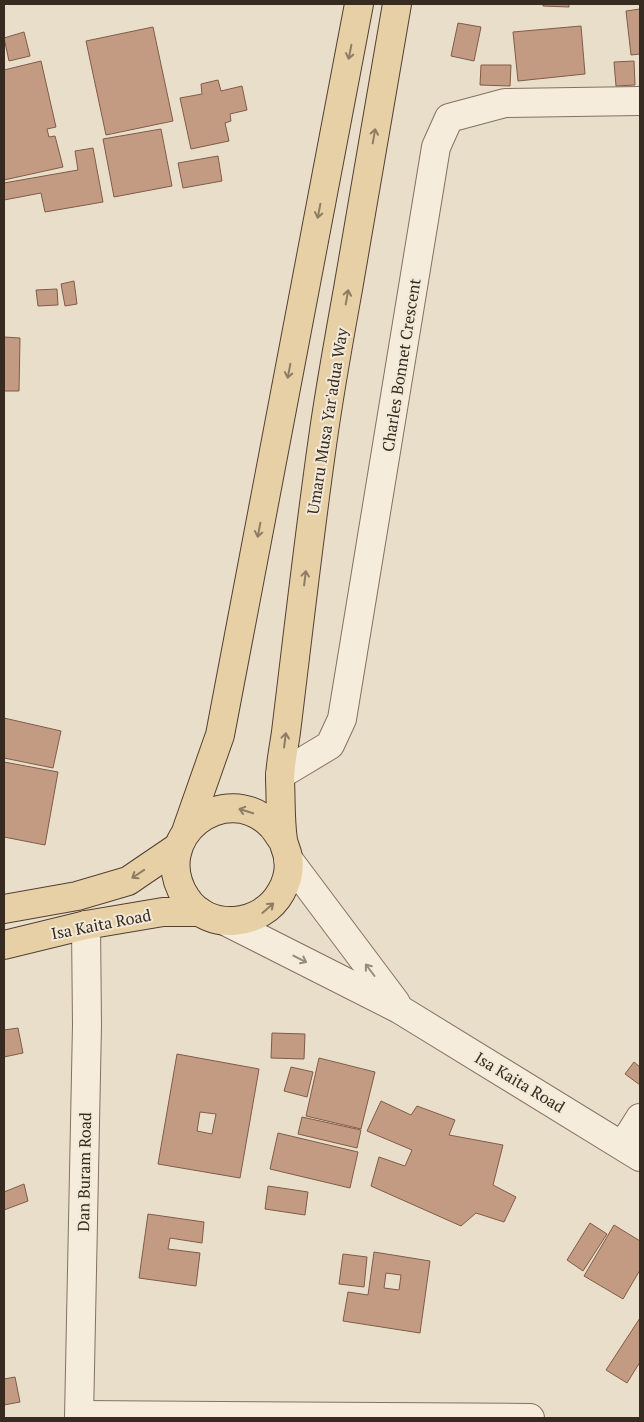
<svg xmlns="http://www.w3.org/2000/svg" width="644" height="1422" viewBox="0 0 644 1422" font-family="'PT Serif',serif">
  <rect width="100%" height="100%" fill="#e9dec9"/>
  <g fill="#c39b83" stroke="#805c48" fill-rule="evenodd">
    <path d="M543,4H569V7L543,6Z"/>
    <path d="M640,9V54L631,55L626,11Z"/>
    <path d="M458,23L481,27L474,61L451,56Z"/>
    <path d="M581,26L585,74L518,81L513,32Z"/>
    <path d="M153,27L173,121L106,135L86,41Z"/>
    <path d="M24,32L30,56L9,61L4,38Z"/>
    <path d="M41,61L56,127L47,129L49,137L55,136L63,167L4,180V70Z"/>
    <path d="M634,61L635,85L616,86L614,62Z"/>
    <path d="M481,65H511L510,86L480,85Z"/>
    <path d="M218,80L221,91L242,86L247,110L230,114L231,121L225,123L229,141L191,149L180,98L202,94L201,84Z"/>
    <path d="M161,129L172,186L114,197L103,139Z"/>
    <path d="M93,148L103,202L45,212L41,193L4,200V183L78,170L75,151Z"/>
    <path d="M218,156L222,181L183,188L178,163Z"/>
    <path d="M74,281L77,304L65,306L61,284Z"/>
    <path d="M57,289L58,305L38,306L36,290Z"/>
    <path d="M4,337L20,338L19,391H4Z"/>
    <path d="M4,718L61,731L53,768L4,758Z"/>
    <path d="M4,762L58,772L45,845L4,837Z"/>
    <path d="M18,1028L23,1053L4,1057V1030Z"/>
    <path d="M272,1033L305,1034L304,1059L271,1058Z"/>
    <path d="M177,1054L259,1069L240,1178L158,1164ZM200,1112L216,1114L212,1134L197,1131Z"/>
    <path d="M319,1058L375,1072L361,1129L306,1116Z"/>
    <path d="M634,1062L640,1067V1085L625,1074Z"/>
    <path d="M291,1067L313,1072L307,1097L284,1091Z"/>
    <path d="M381,1101L411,1115L417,1106L455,1120L449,1135L503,1145L493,1185L516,1197L504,1222L476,1213L461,1226L371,1186L379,1157L405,1166L412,1150L367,1131Z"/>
    <path d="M302,1117L361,1130L357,1148L298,1134Z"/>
    <path d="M278,1133L358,1152L350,1188L270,1169Z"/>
    <path d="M24,1184L28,1201L4,1210V1192Z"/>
    <path d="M268,1186L308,1192L305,1215L265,1209Z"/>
    <path d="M148,1214L204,1222L202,1243L170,1238L168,1249L200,1253L196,1286L139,1278Z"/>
    <path d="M590,1223L607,1234L583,1271L567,1260Z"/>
    <path d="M614,1225L640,1241V1270L623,1299L584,1276Z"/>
    <path d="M374,1252L430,1261L420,1333L343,1321L348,1292L368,1295ZM386,1273L401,1275L399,1290L384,1288Z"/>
    <path d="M343,1254L367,1257L364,1287L339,1284Z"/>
    <path d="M640,1318V1362L627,1383L606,1370Z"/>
    <path d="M15,1377L20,1402L4,1405V1379Z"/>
  </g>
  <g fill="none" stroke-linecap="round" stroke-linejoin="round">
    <defs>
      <g id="minor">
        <path d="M280,775L330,745L342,719L436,147L449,118L505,103L640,101"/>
        <path d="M288,859L396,1003"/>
        <path d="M225,921L399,1009L640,1157"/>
        <path d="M623,1145L640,1118"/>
        <path d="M80,1415L530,1418"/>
        <path d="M79,1418L87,1025L86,925"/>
      </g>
      <g id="major">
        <path d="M187,829L220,735L359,4"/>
        <path d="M283,841C279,836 276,830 272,826C226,777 147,838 186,898C208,932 262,927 281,892C287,882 290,869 288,857C287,851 284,846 283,840C280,820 281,799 280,780C280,764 284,747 286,732C298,634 309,536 323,438C330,388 339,339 348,289C364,194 380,99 397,4"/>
        <path d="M4,909L77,896L128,881L178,847"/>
        <path d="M4,945L86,925L163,912H200"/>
      </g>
    </defs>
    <use href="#minor" stroke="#847160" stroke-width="30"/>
    <use href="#major" stroke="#524033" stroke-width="30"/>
    <use href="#minor" stroke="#f5ecdb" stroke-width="28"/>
    <use href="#major" stroke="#e7d0a6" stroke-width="28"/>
  </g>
  <defs><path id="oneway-shaft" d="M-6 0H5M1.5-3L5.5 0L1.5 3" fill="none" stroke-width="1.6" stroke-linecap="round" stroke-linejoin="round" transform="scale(1.25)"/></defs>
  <g stroke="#8e7d64">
    <use href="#oneway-shaft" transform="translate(350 52) rotate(101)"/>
    <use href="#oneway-shaft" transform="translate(374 136) rotate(-80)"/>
    <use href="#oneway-shaft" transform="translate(319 211) rotate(101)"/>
    <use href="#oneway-shaft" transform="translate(347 297) rotate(-80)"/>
    <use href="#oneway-shaft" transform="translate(289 371) rotate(101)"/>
    <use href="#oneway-shaft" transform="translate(259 530) rotate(101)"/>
    <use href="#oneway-shaft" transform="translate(305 578) rotate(-83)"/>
    <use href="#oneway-shaft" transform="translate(285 740) rotate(-83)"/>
    <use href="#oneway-shaft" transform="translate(246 811) rotate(-163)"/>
    <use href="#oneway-shaft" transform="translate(138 874) rotate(146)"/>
    <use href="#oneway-shaft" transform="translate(268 908) rotate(-41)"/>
  </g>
  <g stroke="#968b7e">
    <use href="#oneway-shaft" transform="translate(300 959) rotate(27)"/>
    <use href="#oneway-shaft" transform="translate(370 970) rotate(-127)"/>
  </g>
  <g text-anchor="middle" stroke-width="4" stroke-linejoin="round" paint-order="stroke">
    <g font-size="16" fill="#362a21" stroke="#f2e9d8">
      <text transform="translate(401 365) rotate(-81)" y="6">Charles Bonnet Crescent</text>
      <text transform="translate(327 421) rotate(-81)" y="6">Umaru Musa Yar'adua Way</text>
      <text transform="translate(101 924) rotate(-11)" y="6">Isa Kaita Road</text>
      <text transform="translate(520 1082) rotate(31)" y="6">Isa Kaita Road</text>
      <text transform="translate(84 1172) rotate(-89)" y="6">Dan Buram Road</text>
    </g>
  </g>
  <rect width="644" height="1422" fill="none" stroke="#362a21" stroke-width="10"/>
</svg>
